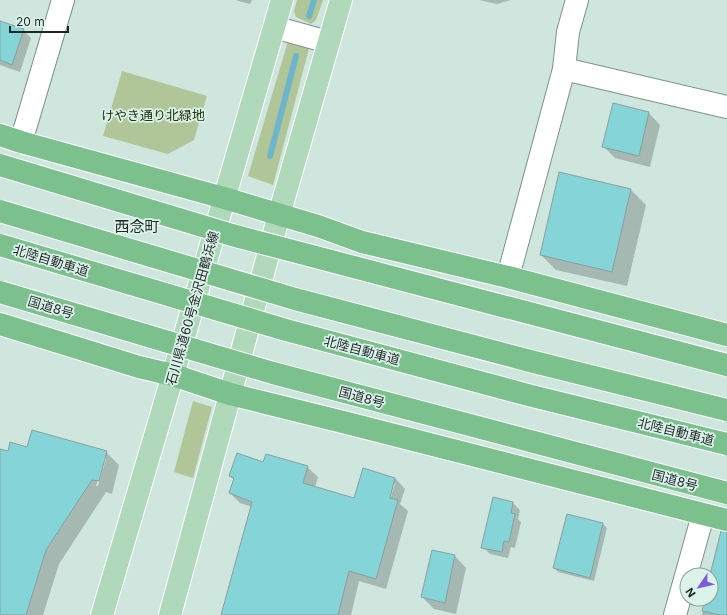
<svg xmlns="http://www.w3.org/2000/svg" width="727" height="615" viewBox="0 0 727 615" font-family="Inter,'Noto Sans JP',sans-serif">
  <rect width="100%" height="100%" fill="#cfe6df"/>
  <g fill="#b0c698">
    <path d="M297,0H323L316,20L311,24L296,17L294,11Z"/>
    <path d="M288,41L310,45L273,185L248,176Z"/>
    <path d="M122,71L207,96L194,140L168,154L103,136Z"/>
    <path d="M193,401L212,407L193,478L174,472Z"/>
  </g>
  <g fill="#0003" fill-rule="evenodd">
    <path d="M235,0H252L250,4Z"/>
    <path d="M479,0H511L497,4Z"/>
    <path d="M0,23L23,30L31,38L20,72L0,65Z"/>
    <path d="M649,113L660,125L650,167L615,158L603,146Z"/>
    <path d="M560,174L631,190L646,205L627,286L556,270L541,255Z"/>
    <path d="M28,448L106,452L119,465L112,494L106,492L59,564L43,615H0V450L8,453ZM104,459H106L98,486H96Z"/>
    <path d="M264,463L307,467L318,477L315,487L355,499L364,469L395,478L405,489L400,504L408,511L386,589L359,581L351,615H222L252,507L240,503L230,493L234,480L230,476ZM393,484H395L389,503Z"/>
    <path d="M494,498L513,503L520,510L518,519L521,522L515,548L511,547L508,558L490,554L483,547Z"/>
    <path d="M567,515L603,524L607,528L594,581L558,572L554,568Z"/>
    <path d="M727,549V615H702L706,599H711Z"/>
    <path d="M455,556L466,568L456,614L434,609L422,597Z"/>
  </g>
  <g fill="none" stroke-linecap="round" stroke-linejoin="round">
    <g stroke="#6eb5cc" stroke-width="6">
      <path d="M309,16L314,0"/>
      <path d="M270,156L296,56"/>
    </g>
  </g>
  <g fill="#85d5d8" stroke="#889fa0">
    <path d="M0,21L24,29L12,65L0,60Z"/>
    <path d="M613,103L649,112L639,156L602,147Z"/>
    <path d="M559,172L631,189L612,272L540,255Z"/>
    <path d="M32,430L107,451L99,481L92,480L46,550L26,615H0V449L8,451L10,442L27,447Z"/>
    <path d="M237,453L263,462L266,454L308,466L303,483L354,498L363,468L395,478L390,498L398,500L376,579L349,571L338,615H221L252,502L229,493L234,478L229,476Z"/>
    <path d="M493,497L513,502L511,513L515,514L509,542L504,541L502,552L481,548Z"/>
    <path d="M567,514L603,523L590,578L553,568Z"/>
    <path d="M721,531L727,532V615H720L702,611L705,599H711L710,575Z"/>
    <path d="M432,550L455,555L445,603L421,597Z"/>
  </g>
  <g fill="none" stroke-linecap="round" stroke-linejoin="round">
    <defs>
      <g id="minor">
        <path d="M577,0L568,32L564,69L727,107"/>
        <path d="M274,27L328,42"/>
        <path d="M21,142L63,0"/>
        <path d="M508,277L564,69"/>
        <path d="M675,615L703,515"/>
      </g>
      <g id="major">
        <path d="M102,615L173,375L282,0"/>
        <path d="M170,615L279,215L341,0"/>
      </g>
      <g id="highway">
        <path d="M0,135L21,142L224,198L318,226L362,242L508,277L727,335"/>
        <path d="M0,324L139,367L173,375L230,394L262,402L347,423L727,520"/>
      </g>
    </defs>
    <use href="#minor" stroke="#7d928b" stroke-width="24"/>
    <use href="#major" stroke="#fff" stroke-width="24"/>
    <use href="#highway" stroke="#fff" stroke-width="24"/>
    <use href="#minor" stroke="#fff" stroke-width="22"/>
    <use href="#major" stroke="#b0d9bb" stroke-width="22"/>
    <use href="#highway" stroke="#7cc08e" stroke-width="22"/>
    <defs>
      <g id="highway-bridge">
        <path d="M0,165L232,235L727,365"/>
        <path d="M0,211L295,299L530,361L727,410"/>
        <path d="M0,245L286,330L528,395L727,444"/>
        <path d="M0,292L273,373L727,493"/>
      </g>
    </defs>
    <use href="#highway-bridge" stroke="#fff" stroke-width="24" stroke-linecap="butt"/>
    <use href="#highway-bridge" stroke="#7cc08e" stroke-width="22"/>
  </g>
  <g text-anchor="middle" stroke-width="3.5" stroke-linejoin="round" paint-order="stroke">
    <g font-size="13" fill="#23330b" stroke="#dcf3ec">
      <text x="153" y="120">けやき通り北緑地</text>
    </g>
    <g font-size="13" fill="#1f2725" stroke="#dcf3ec">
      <text transform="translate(51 260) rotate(17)" y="5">北陸自動車道</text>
      <text transform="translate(51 307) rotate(17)" y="5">国道8号</text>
      <text transform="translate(192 308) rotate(-74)" y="5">石川県道60号金沢田鶴浜線</text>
      <text transform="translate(362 350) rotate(15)" y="5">北陸自動車道</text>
      <text transform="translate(362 397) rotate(15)" y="5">国道8号</text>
      <text transform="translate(676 431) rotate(14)" y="5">北陸自動車道</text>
      <text transform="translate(675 480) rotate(15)" y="5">国道8号</text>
    </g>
    <g font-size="15" fill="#1f2725" stroke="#dcf3ec">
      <text x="137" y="232">西念町</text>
    </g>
  </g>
  <g transform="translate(699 587) rotate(236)"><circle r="19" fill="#dcf3ec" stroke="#90a19c"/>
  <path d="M0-3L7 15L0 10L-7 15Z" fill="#7b5dd7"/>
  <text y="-6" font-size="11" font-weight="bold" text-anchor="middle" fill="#1f2725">N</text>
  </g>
  <path d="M10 26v6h58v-6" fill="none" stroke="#1f2725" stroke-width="2"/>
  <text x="16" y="26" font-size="12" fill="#1f2725" stroke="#dcf3ec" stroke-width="3" paint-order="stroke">20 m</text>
</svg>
